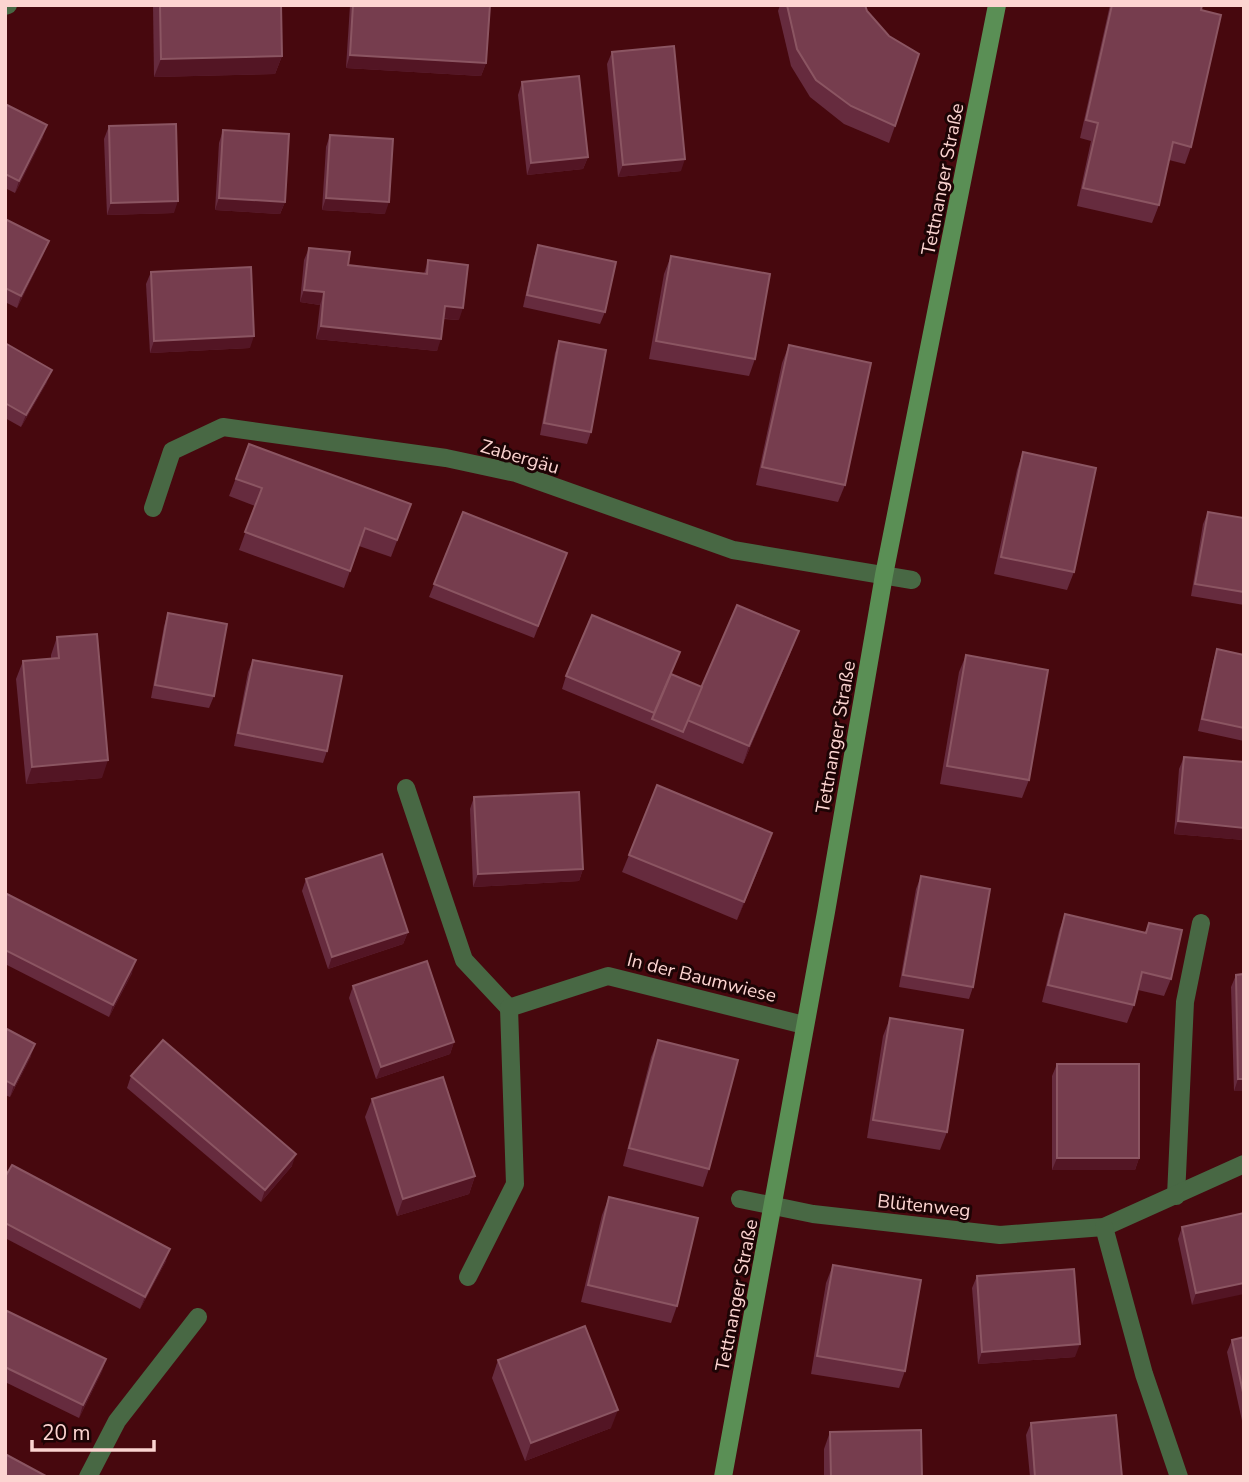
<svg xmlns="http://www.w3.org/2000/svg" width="1249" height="1482" viewBox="0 0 1249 1482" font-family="'Nunito Sans',sans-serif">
  <rect width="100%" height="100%" fill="#47080e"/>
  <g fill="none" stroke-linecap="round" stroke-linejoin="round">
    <path stroke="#486844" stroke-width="18" d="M1176,1196L1185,1002L1201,923"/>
    <g stroke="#486844" stroke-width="18">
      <path d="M5,6L8,5"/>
      <path d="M153,508L172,451L223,427L446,458L516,473L733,550L912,580"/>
      <path d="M406,788L464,960L509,1008"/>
      <path d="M740,1199L813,1214L1000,1235L1104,1227L1244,1164"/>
      <path d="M1104,1227L1144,1374L1179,1477"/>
      <path d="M468,1277L515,1184L509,1008L608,976L804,1025"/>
      <path d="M88,1477L117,1421L198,1317"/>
    </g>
    <path stroke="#5a8f55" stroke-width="18" d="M723,1477L826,912L884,575L997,5"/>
  </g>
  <g fill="#662b3e">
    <path d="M153,5H281L282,56L275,74L154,77Z"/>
    <path d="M350,5H490L486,63L481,76L346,68Z"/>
    <path d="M780,5H865L895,126L889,143L844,124L810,97L791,66L778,11Z"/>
    <path d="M1110,5H1202L1191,147L1185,164L1169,160L1159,205L1152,223L1077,206L1091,141L1080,138Z"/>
    <path d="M612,52L681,171L618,177L607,64Z"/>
    <path d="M522,82L588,157L583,169L527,175L518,95Z"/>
    <path d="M5,104L43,137L15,193L5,188Z"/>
    <path d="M109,126L174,213L107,215L104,139Z"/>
    <path d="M223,130L285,202L280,214L215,210L219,143Z"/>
    <path d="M330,135L385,214L322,210L326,147Z"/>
    <path d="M5,219L44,253L17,308L5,302Z"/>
    <path d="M538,245L605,312L600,324L523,307L534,257Z"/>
    <path d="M309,248L348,265L424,274L428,260L459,320L443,319L437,351L316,339L320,305L300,302L304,260Z"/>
    <path d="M671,256L755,359L749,376L649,359L664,274Z"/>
    <path d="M151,272L250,348L150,353L146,284Z"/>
    <path d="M559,341L591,432L587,444L540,435L555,353Z"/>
    <path d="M5,343L47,382L21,427L5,418Z"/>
    <path d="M789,345L845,485L838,502L756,485L782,363Z"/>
    <path d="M249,444L411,504L391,557L359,546L344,588L239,550L255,506L229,496Z"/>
    <path d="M1023,452L1074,572L1067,590L994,574L1017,470Z"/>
    <path d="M463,512L567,553L534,638L429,597Z"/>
    <path d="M1208,512L1244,518V605L1191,596L1203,524Z"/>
    <path d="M168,613L214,696L209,708L151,698L164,626Z"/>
    <path d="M57,637L102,778L26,784L16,679L23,661L51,659V655Z"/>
    <path d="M792,649L743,764L562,689L566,676L671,674L702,687Z"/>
    <path d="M1217,649L1244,655V741L1198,731L1213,662Z"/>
    <path d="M966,655L1029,780L1022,798L940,784L959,672Z"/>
    <path d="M253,660L327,751L323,763L234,746L248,672Z"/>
    <path d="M1184,757L1242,762L1244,757V840L1174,834L1179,769Z"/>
    <path d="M474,797L583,869L579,881L473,887L470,809Z"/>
    <path d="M766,851L737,920L622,872L629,855Z"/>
    <path d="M921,876L973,987L969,999L899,987L916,889Z"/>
    <path d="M306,879L408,932L403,944L328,969L302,891Z"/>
    <path d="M5,893L132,973L109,1017L5,964Z"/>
    <path d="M1065,914L1145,933L1149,923L1171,979L1164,996L1138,990L1134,1005L1127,1023L1042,1002L1059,931Z"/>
    <path d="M1244,974V1091H1234L1231,987L1236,975Z"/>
    <path d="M353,986L454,1042L450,1054L376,1079L349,998Z"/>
    <path d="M890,1018L947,1132L940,1150L867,1138L883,1036Z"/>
    <path d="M5,1028L31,1056L10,1097L5,1095Z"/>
    <path d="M658,1040L709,1169L703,1187L623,1166L651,1057Z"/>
    <path d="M1057,1064L1139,1158L1135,1170H1052V1076Z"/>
    <path d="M131,1076L292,1166L261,1202L127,1088Z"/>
    <path d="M372,1099L475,1176L469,1194L397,1216L365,1117Z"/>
    <path d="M5,1177L166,1261L140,1309L5,1238Z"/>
    <path d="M609,1197L677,1306L671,1323L581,1302L602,1215Z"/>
    <path d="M1244,1213L1192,1305L1178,1239L1182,1227Z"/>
    <path d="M833,1265L905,1371L899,1388L811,1374L826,1283Z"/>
    <path d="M977,1276L1075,1357L978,1364L972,1288Z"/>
    <path d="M5,1310L106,1359L102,1371L79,1418L5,1382Z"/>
    <path d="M1244,1337V1430L1227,1352L1232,1340Z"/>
    <path d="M498,1360L611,1428L525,1461L492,1378Z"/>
    <path d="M1031,1423L1122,1477H1030L1026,1435Z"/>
    <path d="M830,1432L922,1477H824V1449Z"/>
  </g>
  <g fill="#531524">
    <path d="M350,55L486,63L481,76L346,68Z"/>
    <path d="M282,56L275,74L154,77L161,59Z"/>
    <path d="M47,125L43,137L15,193L19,181Z"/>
    <path d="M588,157L583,169L527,175L531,163Z"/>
    <path d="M685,159L681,171L618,177L623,165Z"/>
    <path d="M219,198L285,202L280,214L215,210Z"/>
    <path d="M326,198L389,202L385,214L322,210Z"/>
    <path d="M178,201L174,213L107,215L111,203Z"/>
    <path d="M49,241L44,253L17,308L21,296Z"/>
    <path d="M304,290L324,292L320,305L300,302Z"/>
    <path d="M445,306L463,308L459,320L440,318Z"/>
    <path d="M321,326L441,339L437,351L316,339Z"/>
    <path d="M254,336L250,348L150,353L154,341Z"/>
    <path d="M52,370L47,382L21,427L26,415Z"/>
    <path d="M799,631L792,649L743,764L749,746Z"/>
    <path d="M108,760L102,778L26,784L32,767Z"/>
    <path d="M1178,821L1244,828V840L1174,834Z"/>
    <path d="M772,833L766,851L737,920L744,902Z"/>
    <path d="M583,869L579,881L473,887L478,874Z"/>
    <path d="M408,932L403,944L328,969L332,957Z"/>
    <path d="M136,960L132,973L109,1017L113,1005Z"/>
    <path d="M454,1042L450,1054L376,1079L381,1067Z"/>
    <path d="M35,1044L31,1056L10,1097L14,1085Z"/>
    <path d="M1238,1079H1244V1091H1234Z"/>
    <path d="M296,1154L292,1166L261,1202L265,1190Z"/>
    <path d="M1057,1158H1139L1135,1170H1052Z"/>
    <path d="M475,1176L469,1194L397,1216L403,1199Z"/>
    <path d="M170,1249L166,1261L140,1309L145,1297Z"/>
    <path d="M1244,1283V1294L1192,1305L1196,1293Z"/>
    <path d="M1080,1344L1075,1357L978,1364L982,1352Z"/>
    <path d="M106,1359L102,1371L79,1418L83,1405Z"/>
    <path d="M618,1410L611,1428L525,1461L531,1443Z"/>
  </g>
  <g fill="#763d4e" stroke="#8b5562" stroke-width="2">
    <path d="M160,5H281L282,56L161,59Z"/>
    <path d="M353,5H490L486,63L350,55Z"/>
    <path d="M787,5H865L867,11L889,36L919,54L895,126L851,106L816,80L797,49Z"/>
    <path d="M1112,5H1202L1201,10L1221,15L1191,147L1173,142L1159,205L1083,188L1098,123L1086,120Z"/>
    <path d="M674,46L685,159L623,165L612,52Z"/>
    <path d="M579,76L588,157L531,163L522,82Z"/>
    <path d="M5,104L47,125L19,181L5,174Z"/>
    <path d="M176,124L178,201L111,203L109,126Z"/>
    <path d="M223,130L289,134L285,202L219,198Z"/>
    <path d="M330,135L393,139L389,202L326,198Z"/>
    <path d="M5,219L49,241L21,296L5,288Z"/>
    <path d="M538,245L616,262L605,312L527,295Z"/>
    <path d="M309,248L350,252L348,265L427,274L428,260L468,265L463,308L445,306L441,339L321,326L324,292L304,290Z"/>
    <path d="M671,256L770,274L755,359L656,341Z"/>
    <path d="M251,267L254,336L154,341L151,272Z"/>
    <path d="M559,341L606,350L591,432L544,423Z"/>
    <path d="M5,343L52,370L26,415L5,403Z"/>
    <path d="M789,345L871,363L845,485L762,467Z"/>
    <path d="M249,444L411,504L397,540L365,528L350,571L245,532L262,488L236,479Z"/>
    <path d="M1023,452L1096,468L1074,572L1001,557Z"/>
    <path d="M463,512L567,553L538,626L434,584Z"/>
    <path d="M1208,512L1244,518V592L1195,584Z"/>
    <path d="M737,605L799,631L749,746L687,720Z"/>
    <path d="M168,613L227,624L214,696L155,685Z"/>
    <path d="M592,615L680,652L654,713L566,676Z"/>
    <path d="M97,634L108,760L32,767L23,661L59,658L57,637Z"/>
    <path d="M1217,649L1244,655V728L1202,719Z"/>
    <path d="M966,655L1048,670L1029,780L947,766Z"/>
    <path d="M253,660L342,676L327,751L238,733Z"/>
    <path d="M671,674L702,687L683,732L652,719Z"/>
    <path d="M1184,757L1244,762V828L1178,821Z"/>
    <path d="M657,785L772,833L744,902L629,855Z"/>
    <path d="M579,792L583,869L478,874L474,797Z"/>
    <path d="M382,854L408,932L332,957L306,879Z"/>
    <path d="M921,876L990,889L973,987L903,975Z"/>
    <path d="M5,893L136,960L113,1005L5,950Z"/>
    <path d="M1065,914L1146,933L1149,923L1182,930L1171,979L1142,972L1134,1005L1048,985Z"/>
    <path d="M427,961L454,1042L381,1067L353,986Z"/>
    <path d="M1244,974V1079H1238L1236,975Z"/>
    <path d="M890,1018L963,1030L947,1132L873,1120Z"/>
    <path d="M5,1028L35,1044L14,1085L5,1080Z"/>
    <path d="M163,1040L296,1154L265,1190L131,1076Z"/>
    <path d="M658,1040L738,1060L709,1169L629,1148Z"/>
    <rect x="1057" y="1064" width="82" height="94"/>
    <path d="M443,1077L475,1176L403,1199L372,1099Z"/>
    <path d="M12,1165L170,1249L145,1297L5,1223V1177Z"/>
    <path d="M609,1197L698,1218L677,1306L588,1285Z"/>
    <path d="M1244,1213V1283L1196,1293L1182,1227Z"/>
    <path d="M833,1265L921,1280L905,1371L817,1356Z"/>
    <path d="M1074,1269L1080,1344L982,1352L977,1276Z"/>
    <path d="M5,1310L106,1359L83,1405L5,1367Z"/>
    <path d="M585,1326L618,1410L531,1443L498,1360Z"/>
    <path d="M1244,1337V1397L1232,1340Z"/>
    <path d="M1116,1415L1122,1477H1035L1031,1423Z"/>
    <path d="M921,1430L922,1477H831L830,1432Z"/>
    <path d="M5,1454L46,1476L45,1477H5Z"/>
  </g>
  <g text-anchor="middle" stroke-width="6" stroke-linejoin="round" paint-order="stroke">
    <g font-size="19" fill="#fcd4d1" stroke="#1d0405">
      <text transform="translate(942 179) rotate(-79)" y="7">Tettnanger Straße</text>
      <text transform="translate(520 456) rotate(16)" y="7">Zabergäu</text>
      <text transform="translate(835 737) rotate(-80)" y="7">Tettnanger Straße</text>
      <text transform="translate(702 977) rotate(14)" y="7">In der Baumwiese</text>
      <text transform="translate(924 1205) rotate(6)" y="7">Blütenweg</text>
      <text transform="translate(736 1295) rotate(-79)" y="7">Tettnanger Straße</text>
    </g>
  </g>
  <rect width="1249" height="1482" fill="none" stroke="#fcd4d1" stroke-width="14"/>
  <path d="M32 1440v10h122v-10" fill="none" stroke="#fcd4d1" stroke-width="3.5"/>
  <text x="42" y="1440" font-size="21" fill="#fcd4d1" stroke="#1d0405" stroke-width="5" paint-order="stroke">20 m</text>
</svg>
